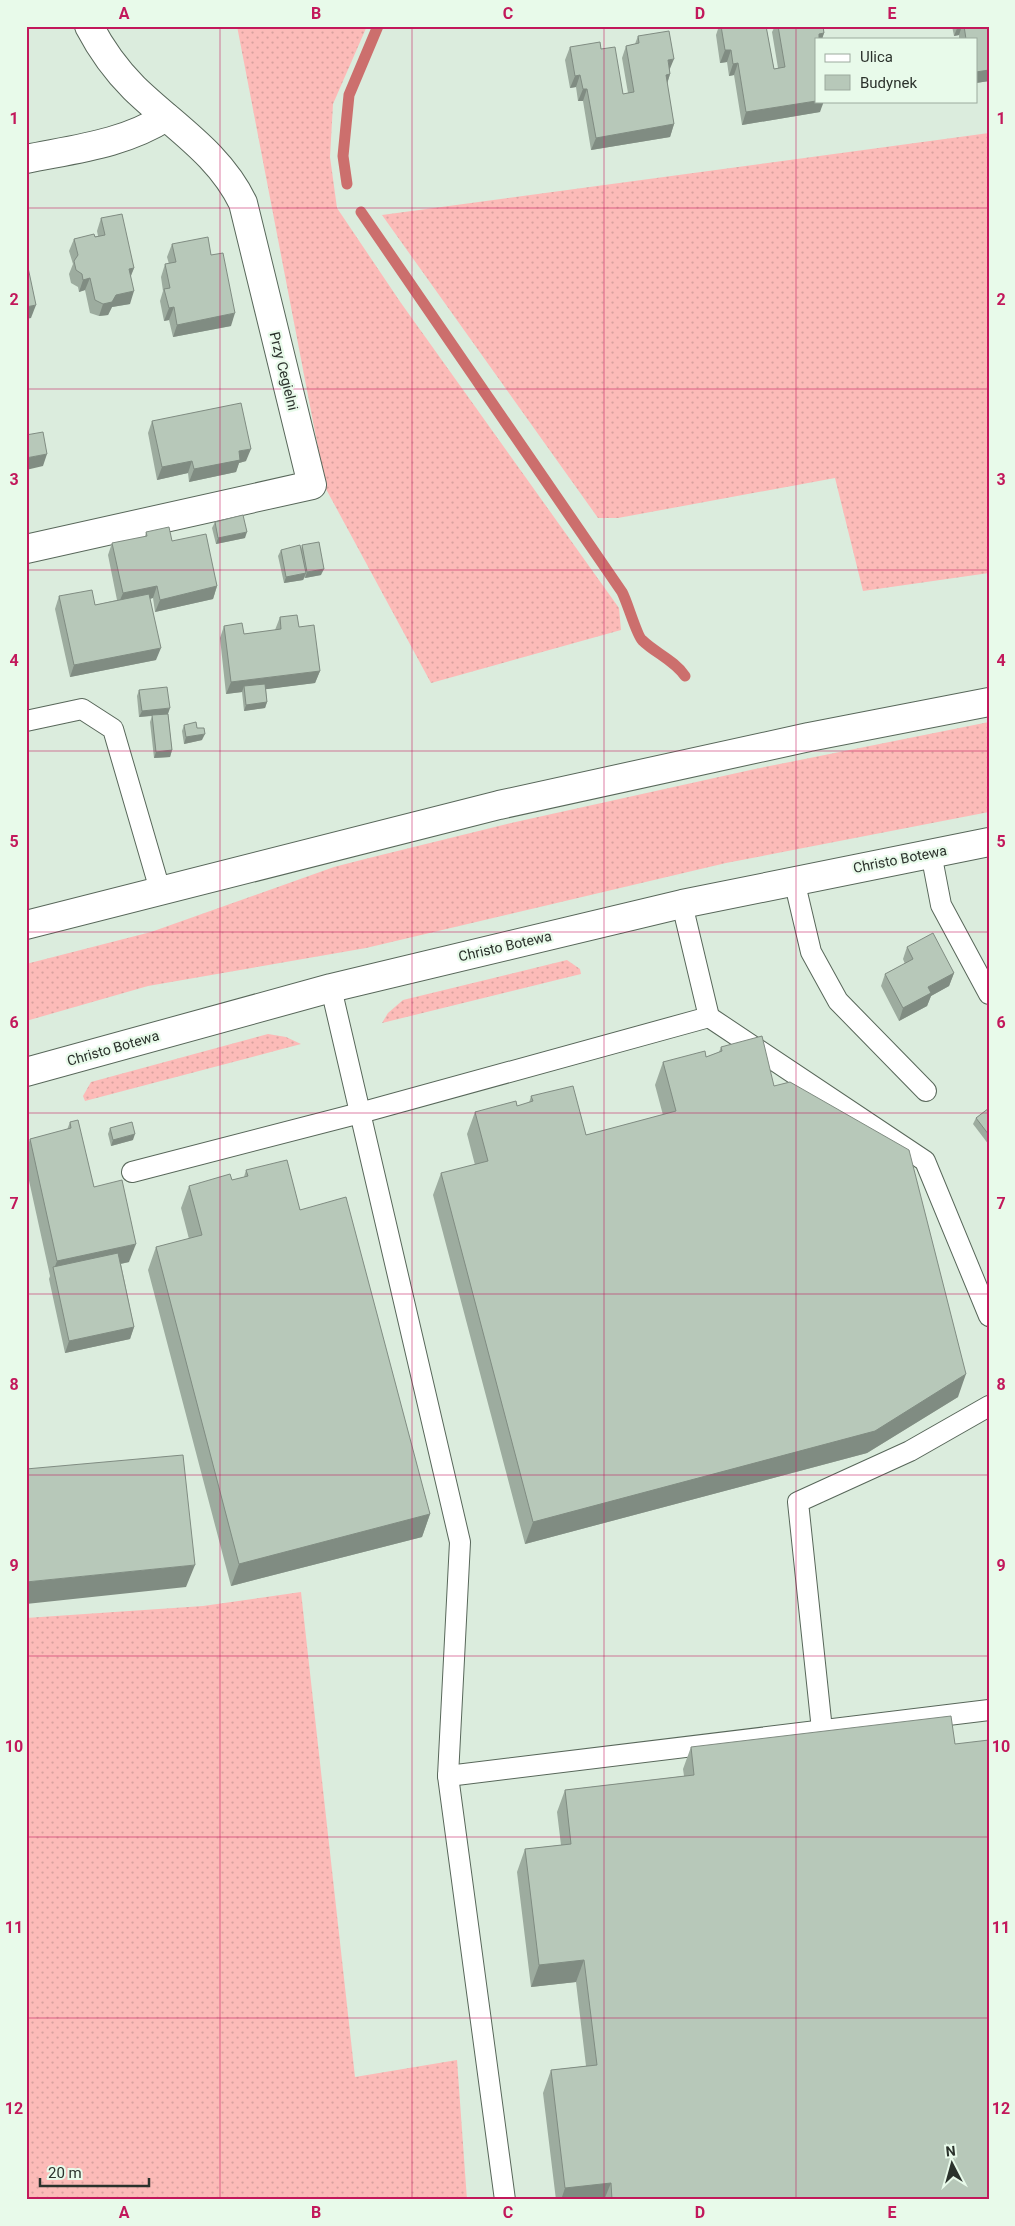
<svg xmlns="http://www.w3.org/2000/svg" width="1015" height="2226" viewBox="0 0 1015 2226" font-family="Roboto,sans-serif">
  <defs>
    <pattern id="grass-dots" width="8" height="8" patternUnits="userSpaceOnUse" patternTransform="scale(1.25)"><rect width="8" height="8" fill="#fcbbb8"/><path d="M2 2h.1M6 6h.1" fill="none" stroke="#d8a19e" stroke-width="1.8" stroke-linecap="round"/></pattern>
  </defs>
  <rect width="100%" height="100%" fill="#dbecdd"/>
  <g fill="url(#grass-dots)">
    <path d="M237,26H367L333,104L330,157L337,208L401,303L619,608L621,630L431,683L326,489Z"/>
    <path d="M989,133V573L863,591L835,478L618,518H598L382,215Z"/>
    <path d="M989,722V812L726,863L366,948L148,986L26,1021V964L151,932L334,867L365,859L511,823L755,769Z"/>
    <path d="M567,960L580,969L581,974L382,1023L388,1013L403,1000Z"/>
    <path d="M268,1034L286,1037L301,1044L85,1101L83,1096L91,1082Z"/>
    <path d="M301,1592L355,2077L457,2060L467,2200H26V1618L203,1606Z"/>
  </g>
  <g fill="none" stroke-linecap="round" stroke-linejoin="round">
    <g stroke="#cc6f6d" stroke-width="11">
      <path d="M347,184L343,156L349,95L378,26"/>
      <path d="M361,212L622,592C627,601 637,636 642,640C655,653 674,660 685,676"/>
    </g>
    <defs>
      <g id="lane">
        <path d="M26,721L82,709L113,729L160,890"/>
        <path d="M931,853L941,905L989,994"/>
        <path d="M794,880L811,952L838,1001L926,1091"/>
        <path d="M682,904L709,1017"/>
        <path d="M331,988L460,1542L448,1776L505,2200"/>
        <path d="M132,1172L360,1113L709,1017L925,1161L989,1316"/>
        <path d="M822,1730L798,1502L910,1451L989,1406"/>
        <path d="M448,1776L989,1710"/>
      </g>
      <g id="street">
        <path d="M26,159C75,149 124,144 166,117"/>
        <path d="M26,549L312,485L243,203C219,153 173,126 134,88C116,70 101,49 89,26"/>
      </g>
      <g id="primary">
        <path d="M26,925L499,805L809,737L989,702"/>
        <path d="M26,1072L331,988L682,904L989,842"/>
      </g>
    </defs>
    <use href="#lane" stroke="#58675a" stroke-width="22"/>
    <use href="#street" stroke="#58675a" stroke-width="30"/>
    <use href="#primary" stroke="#58675a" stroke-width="30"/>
    <use href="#lane" stroke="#fff" stroke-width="20"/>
    <use href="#street" stroke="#fff" stroke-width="28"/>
    <use href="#primary" stroke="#fff" stroke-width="28"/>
  </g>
  <g fill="#9dac9f">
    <path d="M719,26H766L774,69L778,68L772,32L775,26H823L824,33L822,39H816L820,112L742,125L734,75L729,76L727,62L720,63L716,35Z"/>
    <path d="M952,26H989V81L976,83V39H959V35L954,36Z"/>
    <path d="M638,36L670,69V74L667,84L674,124L670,137L591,150L583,101H578L576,87L570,88L565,60L570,47L601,49L623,94L628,93L622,58L626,46L635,44Z"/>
    <path d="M101,218L134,268L131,276L130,304L112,307L108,315L99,316L90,313L85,290L79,292L78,287L71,283L69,274L73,264L69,251L74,239L98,236L97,231Z"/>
    <path d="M172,244L211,255L231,326L173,337L169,320L164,321L160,301L163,291L161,277L165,264H169L167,257Z"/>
    <path d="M152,421L246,461L239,463L236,472L189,482L188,473L157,480L148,433Z"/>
    <path d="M215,522L245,538L216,544L212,528Z"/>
    <path d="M146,532L172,541L217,586L213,599L155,612L153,598L150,599L156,660L70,677L55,609L59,596L95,605L117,600L108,555L112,543L145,537Z"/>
    <path d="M302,545L321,575L305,578V577L303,580L284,583L278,556L281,550L301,549Z"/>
    <path d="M280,617L299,627L320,671L315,683L266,689L267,702L265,708L244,711L242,692L226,694L220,638L224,626L244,634L275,630Z"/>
    <path d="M139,690L168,714L172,750L170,757L154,758L150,722L152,716L139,717L137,696Z"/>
    <path d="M184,725L197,728L202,740L184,744L182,731Z"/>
    <path d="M907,947L954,973L949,986L931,996L927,1006L899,1021L881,986L885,974L905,964L903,959Z"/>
    <path d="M721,1047L774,1086L958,1397L867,1453L525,1544L433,1195L441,1173L475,1165L467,1134L475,1112L517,1106L529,1103L531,1096L586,1135L663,1115L655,1085L663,1062L706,1057L719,1052Z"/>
    <path d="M989,1108V1145L973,1124L976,1118Z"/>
    <path d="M70,1122L94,1187L129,1262L121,1264L134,1327L130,1339L65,1353L49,1279L50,1276L26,1167V1151L30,1139L67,1130Z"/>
    <path d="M110,1128L133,1140L111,1146L108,1134Z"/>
    <path d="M246,1170L300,1210L430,1514L422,1537L231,1586L148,1270L156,1247L189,1239L181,1208L189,1186L232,1180L244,1177Z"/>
    <path d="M691,1747L989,2200H556L543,2093L551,2070L586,2066L576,1982L531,1987L517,1872L525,1849L561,1845L557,1812L565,1790L684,1776L683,1769Z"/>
  </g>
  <g fill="#808c82">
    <path d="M958,26H962L959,35L954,36Z"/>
    <path d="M824,33L822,39H817L819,34Z"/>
    <path d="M725,50H731L727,62L720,63Z"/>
    <path d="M674,59L669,71L668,60Z"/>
    <path d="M738,63L734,75L729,76L733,64Z"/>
    <path d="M989,70V81L976,83V72Z"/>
    <path d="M670,74L666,87V75Z"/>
    <path d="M580,75L576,87L570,88L575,76Z"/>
    <path d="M583,89H587L583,101H578Z"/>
    <path d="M816,101H824L820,112L742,125L746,112Z"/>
    <path d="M674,124L670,137L591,150L596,138Z"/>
    <path d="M134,268L129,280V269Z"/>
    <path d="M90,278L85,290L79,292L83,280Z"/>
    <path d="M134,291L130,304L112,307L108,315L99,316L103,304L116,295Z"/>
    <path d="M36,305L31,318L26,319V307Z"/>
    <path d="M174,307L169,320L164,321L169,308Z"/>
    <path d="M235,313L231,326L173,337L177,325Z"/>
    <path d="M251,449L246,461L239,463L236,472L189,482L194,469L239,451Z"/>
    <path d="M47,454L43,466L26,470V458Z"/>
    <path d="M192,461L188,473L157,480L162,467Z"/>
    <path d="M247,532L245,538L216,544L218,538Z"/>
    <path d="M324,569L321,575L305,578L307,572Z"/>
    <path d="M306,573L303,580L284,583L286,577Z"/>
    <path d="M157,586L153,598L118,605L123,593Z"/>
    <path d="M217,586L213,599L155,612L160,600Z"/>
    <path d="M161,648L156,660L70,677L74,665Z"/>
    <path d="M320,671L315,683L245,692L244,686L242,692L226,694L231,682Z"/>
    <path d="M267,702L265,708L244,711L246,705Z"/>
    <path d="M170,708L168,714L139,717L142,711Z"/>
    <path d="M205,734L202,740L184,744L186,737Z"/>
    <path d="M172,750L170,757L154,758L156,752Z"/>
    <path d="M954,973L949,986L931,996L927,1006L899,1021L903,1008L928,987Z"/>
    <path d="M135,1134L133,1140L111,1146L113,1140Z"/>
    <path d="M136,1244L129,1262L55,1277L54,1269L57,1261Z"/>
    <path d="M134,1327L130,1339L65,1353L69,1341Z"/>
    <path d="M966,1374L958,1397L867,1453L525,1544L533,1522Z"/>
    <path d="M430,1514L422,1537L231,1586L239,1564Z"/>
    <path d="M195,1565L186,1587L26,1604V1582Z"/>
    <path d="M584,1960L576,1982L531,1987L539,1965Z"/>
    <path d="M611,2183L604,2200H561L565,2188Z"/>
  </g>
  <g fill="#b7c8b9" stroke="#808c82">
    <path d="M721,26H766L774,69L785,67L778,26H823L824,33L819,34V39H816V101L746,112L738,63L733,64L731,50H725Z"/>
    <path d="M964,26H989V70L976,72V39H966Z"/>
    <path d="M669,31L674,59L668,60L670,74L666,75L674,124L596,138L587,89H583L580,75L575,76L570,47L600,42L601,49L615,47L623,94L628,93L634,92L626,46L639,43L638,36Z"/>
    <path d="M122,214L134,268L129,269L134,291L116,295L112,302L103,304L95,300L90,278L83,280L82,274L76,270L74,261L78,255L74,239L94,234L95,237L105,235L101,218Z"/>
    <path d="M208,237L211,255L223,253L235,313L177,325L174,307L169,308L164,289L170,288L165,264L176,262L172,244Z"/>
    <path d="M26,258L36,305L26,307Z"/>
    <path d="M241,403L251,449L239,451L240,460L194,469L192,461L162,467L152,421Z"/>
    <path d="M43,432L47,454L26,458V435Z"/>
    <path d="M243,515L247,532L218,538L215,522Z"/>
    <path d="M169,527L172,541L206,534L217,586L160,600L157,586L123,593L112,543L147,536L146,532Z"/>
    <path d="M319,542L324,569L307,572L302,545Z"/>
    <path d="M300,545L306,573L286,577L281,550Z"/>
    <path d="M92,590L95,605L149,594L161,648L74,665L59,596Z"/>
    <path d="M297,615L299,627L314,625L320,671L231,682L224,626L242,623L244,634L281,629L280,617Z"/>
    <path d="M265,684L267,702L246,705L244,686Z"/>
    <path d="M167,687L170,708L142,711L139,690Z"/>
    <path d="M168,714L172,750L156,752L152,715Z"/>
    <path d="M196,722L197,728H204L205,734L186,737L184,725Z"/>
    <path d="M933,933L954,973L928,987L931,993L903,1008L885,974L913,959L907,947Z"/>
    <path d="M762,1036L774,1086L790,1082L909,1150L966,1374L875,1431L533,1522L441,1173L488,1161L475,1112L516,1101L517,1106L533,1101L531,1096L573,1086L586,1135L676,1111L663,1062L705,1051L706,1057L722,1051L721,1047Z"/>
    <path d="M989,1108V1135L976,1118Z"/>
    <path d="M78,1120L94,1187L122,1180L136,1244L57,1261L30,1139L71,1128L70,1122Z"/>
    <path d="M132,1122L135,1134L113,1140L110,1128Z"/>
    <path d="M287,1160L300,1210L346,1197L430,1514L239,1564L156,1247L202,1235L189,1186L230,1174L232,1180L248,1176L246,1170Z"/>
    <path d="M118,1253L134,1327L69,1341L53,1267Z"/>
    <path d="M183,1455L195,1565L26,1582V1469Z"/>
    <path d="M951,1716L955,1744L989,1740V2200H612L611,2183L565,2188L551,2070L597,2065L584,1960L539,1965L525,1849L571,1844L565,1790L694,1775L691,1747Z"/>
  </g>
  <path fill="none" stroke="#c2185b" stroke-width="1" stroke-opacity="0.55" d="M220,26V2200M412,26V2200M604,26V2200M796,26V2200M26,208H989M26,389H989M26,570H989M26,751H989M26,932H989M26,1113H989M26,1294H989M26,1475H989M26,1656H989M26,1837H989M26,2018H989"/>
  <g text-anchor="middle" stroke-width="4.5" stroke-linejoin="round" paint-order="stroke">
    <g font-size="14" fill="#2b322c" stroke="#e8faea">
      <text transform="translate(284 371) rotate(76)" y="5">Przy Cegielni</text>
      <text transform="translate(900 859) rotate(-11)" y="5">Christo Botewa</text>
      <text transform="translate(505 946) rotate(-13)" y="5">Christo Botewa</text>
      <text transform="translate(113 1048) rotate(-16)" y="5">Christo Botewa</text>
    </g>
  </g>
  <rect width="1015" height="2226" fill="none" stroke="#e8faea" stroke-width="55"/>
  <rect x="815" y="38" width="162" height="65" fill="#e8faea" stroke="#9caa9e"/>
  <rect x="825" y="54" width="25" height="8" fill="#ffffff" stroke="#9caa9e"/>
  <text x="860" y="62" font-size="15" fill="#2b322c">Ulica</text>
  <rect x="825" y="75" width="25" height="15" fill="#b7c8b9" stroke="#9caa9e"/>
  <text x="860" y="88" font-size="15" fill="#2b322c">Budynek</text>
  <g transform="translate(952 2164) rotate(354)" stroke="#e8faea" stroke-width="4" paint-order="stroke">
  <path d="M0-4L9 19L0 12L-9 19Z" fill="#2b322c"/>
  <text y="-8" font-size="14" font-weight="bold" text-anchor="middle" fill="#2b322c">N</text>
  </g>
  <path d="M40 2178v8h109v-8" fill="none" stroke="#2b322c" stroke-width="2.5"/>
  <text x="48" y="2178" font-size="15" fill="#2b322c" stroke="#e8faea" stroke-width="4" paint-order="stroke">20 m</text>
  <rect x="28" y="28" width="960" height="2170" fill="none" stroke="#c2185b" stroke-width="2"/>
  <g font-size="16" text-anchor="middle" font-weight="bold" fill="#c2185b">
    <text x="124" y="19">A</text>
    <text x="316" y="19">B</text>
    <text x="508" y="19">C</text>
    <text x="700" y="19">D</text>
    <text x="892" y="19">E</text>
    <text x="14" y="124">1</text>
    <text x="1001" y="124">1</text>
    <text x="14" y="305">2</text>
    <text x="1001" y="305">2</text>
    <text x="14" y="485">3</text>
    <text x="1001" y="485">3</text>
    <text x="14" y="666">4</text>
    <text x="1001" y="666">4</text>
    <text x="14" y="847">5</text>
    <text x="1001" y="847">5</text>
    <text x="14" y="1028">6</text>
    <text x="1001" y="1028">6</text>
    <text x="14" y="1209">7</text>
    <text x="1001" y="1209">7</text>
    <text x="14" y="1390">8</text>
    <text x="1001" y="1390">8</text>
    <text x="14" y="1571">9</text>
    <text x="1001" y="1571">9</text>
    <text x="14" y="1752">10</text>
    <text x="1001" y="1752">10</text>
    <text x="14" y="1933">11</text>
    <text x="1001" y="1933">11</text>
    <text x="14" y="2114">12</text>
    <text x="1001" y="2114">12</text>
    <text x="124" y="2218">A</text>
    <text x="316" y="2218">B</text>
    <text x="508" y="2218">C</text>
    <text x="700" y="2218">D</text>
    <text x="892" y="2218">E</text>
  </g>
</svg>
